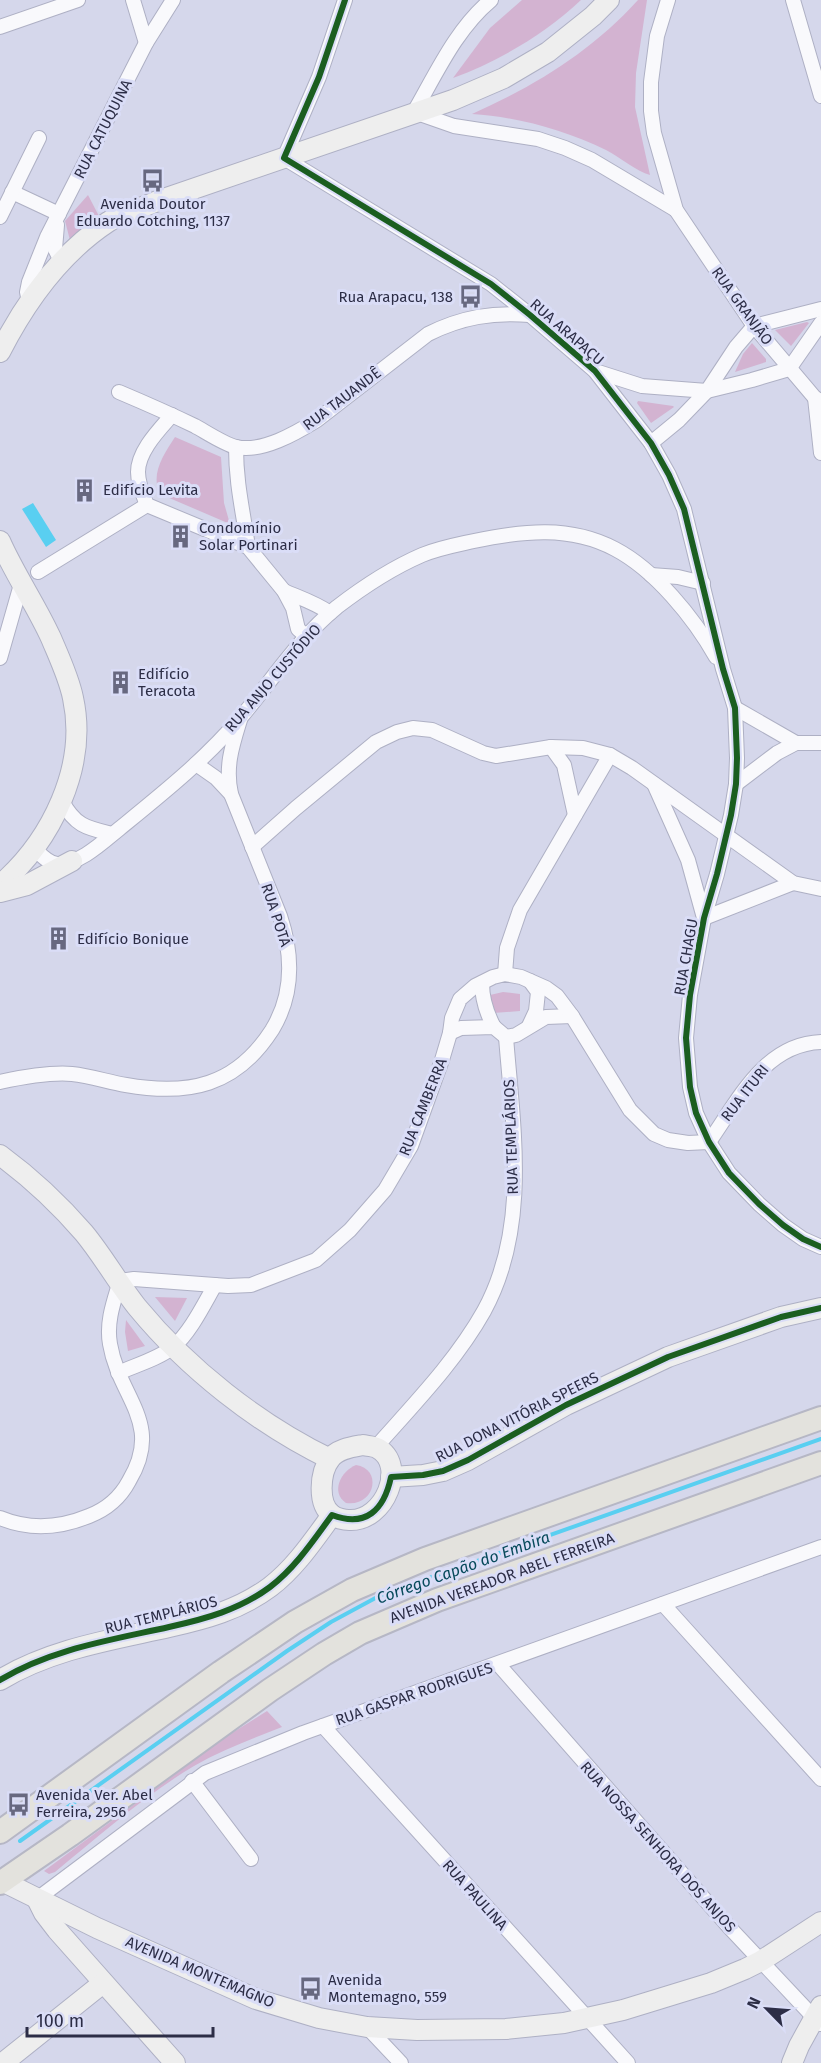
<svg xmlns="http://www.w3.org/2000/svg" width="821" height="2063" viewBox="0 0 821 2063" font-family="'Fira Sans',sans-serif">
  <rect width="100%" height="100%" fill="#d5d7eb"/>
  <g fill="#d3b3d1">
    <path d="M522,0H581C545,34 499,61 453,78L490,28Z"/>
    <path d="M638,0H647L636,73L635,107L650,175C637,172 620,157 606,150C564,130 518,117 472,114C535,86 592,51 638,0Z"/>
    <path d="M88,195L101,220L71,244L65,221Z"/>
    <path d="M807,322L809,323L791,346L775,330Z"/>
    <path d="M752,343L766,359V362L735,372L743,354Z"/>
    <path d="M638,401L673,406L674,407L651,423L637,403Z"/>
    <path d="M175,437L221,457L224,503L230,524L160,494C150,474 164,454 175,437Z"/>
    <path d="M503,992L520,994V1011L493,1013L490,995Z"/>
    <path d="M155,1297L187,1298L175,1321Z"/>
    <path d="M126,1320L145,1346L128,1351L125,1332Z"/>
    <path d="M356,1465C383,1469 375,1507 346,1503C330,1492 341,1471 356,1465Z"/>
    <path d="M267,1711L282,1727C252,1739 222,1750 194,1766C144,1796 100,1835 55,1872L49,1874L44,1871L224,1738Z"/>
  </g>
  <path fill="#59cff1" d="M33,503L56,540L46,547L22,509Z"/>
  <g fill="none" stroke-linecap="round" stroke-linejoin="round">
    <path stroke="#59cff1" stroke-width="4" d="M20,1841L287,1651L331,1622L381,1595L821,1439"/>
    <defs>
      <g id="street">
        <path d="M133,0L146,43"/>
        <path d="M345,0L319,77L284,158L491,284L530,315L595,371L651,443L669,475L684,509L723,669L735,708L737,758L736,784L731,815L717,874L704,918L690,995L686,1038L690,1087L696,1113L709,1142L729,1173L759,1204L783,1225L803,1239L821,1247"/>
        <path d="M491,0C456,29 436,74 414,112L454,126L538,139L565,148L592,160L676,210"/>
        <path d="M668,0L657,36L651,82V111L654,133L676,210L754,326L815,398L821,401"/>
        <path d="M793,0L821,96"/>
        <path d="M0,27L78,0"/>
        <path d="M12,192L59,214"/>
        <path d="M0,217L39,138"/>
        <path d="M57,225L55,249L62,263"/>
        <path d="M29,302L27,292L29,282L47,237L146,43L173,0"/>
        <path d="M595,371L642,386L707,391L752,380L789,369L821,323"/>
        <path d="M119,392C145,403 170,414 195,426C206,432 224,444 236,447C262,453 296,433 317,420L428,334C462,317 493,312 530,315"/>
        <path d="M815,398L821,453"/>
        <path d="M172,415C159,430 138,451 138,472C138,484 143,495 147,505L248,547L284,591L293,608L298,629L306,636"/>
        <path d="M651,443L679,420L707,391L736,347L754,326L821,309"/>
        <path d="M236,447C236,484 243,511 248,547"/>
        <path d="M38,572L147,505"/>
        <path d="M651,575L678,577L703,583"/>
        <path d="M284,591C300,598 316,603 330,613"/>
        <path d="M0,658L22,581"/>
        <path d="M735,708L796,743H821"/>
        <path d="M551,747L564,765L575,815"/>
        <path d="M196,764L216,778L231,794"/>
        <path d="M654,784L688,860L704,918L793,883"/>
        <path d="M736,784L777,753L796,743"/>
        <path d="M62,801C75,826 87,828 112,834"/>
        <path d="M252,847L296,808L376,742L397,732L413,728L432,730L483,753L496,756L551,747L583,748L610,755L632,768L793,883L821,889"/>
        <path d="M35,849C41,855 48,863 57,864C79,865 103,842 119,829C162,794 206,759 242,716C273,679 299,638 337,607C363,587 392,568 422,555C439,548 456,545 474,541C522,531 570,525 615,549C655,570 694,618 716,657"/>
        <path d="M505,974L507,948L520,910L610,755"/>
        <path d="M482,983C482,999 486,1012 494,1027"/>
        <path d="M529,1026L536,1011L538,992L530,981"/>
        <path d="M450,1033L461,1028L494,1027L506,1037L516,1035L546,1017L572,1016"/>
        <path d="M0,1082C23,1077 49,1072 72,1074C91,1076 108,1082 126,1085C189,1096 236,1086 272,1030C294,994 293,955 280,916L231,794C225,767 232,746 240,720"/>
        <path d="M118,1373C136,1365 158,1359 173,1347C190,1333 204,1304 215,1285"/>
        <path d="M376,1447C414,1404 456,1361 484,1311C530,1227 513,1128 506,1037"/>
        <path d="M0,1518C29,1530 60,1528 89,1516C107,1509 120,1498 129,1481C164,1423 119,1398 110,1344C106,1322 114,1301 120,1281L134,1279L228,1286L251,1285L316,1260L350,1230L385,1190L411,1146L442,1060L450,1033L452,1018L460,999L475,986L493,977L505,974L521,977L546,988L557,996L572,1016L630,1110L654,1134L668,1140L688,1143L709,1142C738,1101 764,1044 821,1042"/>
        <path d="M663,1604L821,1779"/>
        <path d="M498,1664L729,1927L820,2024"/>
        <path d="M323,1726L628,2063"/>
        <path d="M192,1781L251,1859"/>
        <path d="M37,1899L205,1773L303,1733L821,1547"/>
        <path d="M367,2027L401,2063"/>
      </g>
      <g id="secondary">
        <path d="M0,352C25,303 61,253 108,222C122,213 140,209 155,202L453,100L504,78L548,52L593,16L609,0"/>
        <path d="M0,541C15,575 36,605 51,638C59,657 69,678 73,698C88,767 51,841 0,885"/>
        <path d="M0,892L27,885L72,861"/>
        <path d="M0,1155C30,1177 59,1204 84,1233C103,1256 118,1283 137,1307C188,1369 258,1424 330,1459"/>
        <path d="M363,1445C367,1446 373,1446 377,1448C408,1464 385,1522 349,1520C344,1520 336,1518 332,1515C317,1504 320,1472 330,1459C337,1449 352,1447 363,1445Z"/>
        <path d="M391,1477L423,1475L443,1471L468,1460L566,1405L668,1357L781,1317L821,1308"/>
        <path d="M0,1680C51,1649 111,1640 169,1627C205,1619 239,1610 270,1587C295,1568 313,1541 332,1515"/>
        <path d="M0,1880L97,1928L256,1999L319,2018L367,2027L417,2030L506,2029L564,2023L623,2010L711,1983L745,1969L761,1961L821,1922"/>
        <path d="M37,1899L44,1913L57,1930L175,2063"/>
        <path d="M3,2063L103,1983"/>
        <path d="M792,2063L799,2046L821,2006"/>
      </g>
      <g id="primary">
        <path d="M0,1832L221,1672L295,1622L352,1590L425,1559L821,1418"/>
        <path d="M0,1883L70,1835L270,1690L324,1654L360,1633L437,1600L821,1463"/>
      </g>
    </defs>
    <use href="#street" stroke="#aeb0c4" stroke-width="16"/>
    <use href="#secondary" stroke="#aeb0c4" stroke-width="22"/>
    <use href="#primary" stroke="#b6b7c5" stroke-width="26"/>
    <use href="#street" stroke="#f9f9fc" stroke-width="14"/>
    <use href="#secondary" stroke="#eee" stroke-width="20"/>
    <use href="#primary" stroke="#e3e2dd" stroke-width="22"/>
    <defs>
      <g id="cycleway">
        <path d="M345,0L319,77L284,158L491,284L530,315L595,371L651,443L669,475L684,509L723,669L735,708L737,758L736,784L731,815L717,874L704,918L690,995L686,1038L690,1087L696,1113L709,1142L729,1173L759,1204L783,1225L803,1239L821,1247"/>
        <path d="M0,1680C51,1649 111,1640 169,1627C205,1619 239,1610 270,1587C295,1568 313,1541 332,1515C366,1528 384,1510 391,1477L423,1475L443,1471L468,1460L566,1405L668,1357L781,1317L821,1308"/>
      </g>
    </defs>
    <use href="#cycleway" stroke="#daddf7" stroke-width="10"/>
    <use href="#cycleway" stroke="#1b5e20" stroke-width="6"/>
  </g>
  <defs>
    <symbol id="bus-bare" viewBox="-9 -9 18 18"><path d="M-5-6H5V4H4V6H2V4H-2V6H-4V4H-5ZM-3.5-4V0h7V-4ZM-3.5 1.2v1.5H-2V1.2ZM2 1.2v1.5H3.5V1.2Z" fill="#676880" stroke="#daddf7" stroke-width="2.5" paint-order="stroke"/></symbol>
    <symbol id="building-bare" viewBox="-9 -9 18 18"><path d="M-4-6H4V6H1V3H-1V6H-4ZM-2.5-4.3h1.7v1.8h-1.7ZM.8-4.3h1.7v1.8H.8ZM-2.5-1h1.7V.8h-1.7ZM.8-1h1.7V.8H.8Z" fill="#676880" stroke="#daddf7" stroke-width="2.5" paint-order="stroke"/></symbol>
  </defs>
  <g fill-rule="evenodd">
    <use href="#bus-bare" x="136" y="164" width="33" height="33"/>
    <use href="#bus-bare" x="454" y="280" width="33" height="33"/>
    <use href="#building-bare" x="68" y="474" width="33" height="33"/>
    <use href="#building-bare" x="164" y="520" width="33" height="33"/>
    <use href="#building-bare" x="104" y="666" width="33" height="33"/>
    <use href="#building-bare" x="42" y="922" width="33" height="33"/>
    <use href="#bus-bare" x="2" y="1788" width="33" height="33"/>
    <use href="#bus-bare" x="294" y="1972" width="33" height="33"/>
  </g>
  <g text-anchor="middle" stroke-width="6" stroke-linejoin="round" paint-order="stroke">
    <g font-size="15" fill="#2c2d46" stroke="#daddf7">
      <text transform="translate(103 129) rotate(-63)" y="5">RUA CATUQUINA</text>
      <text transform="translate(742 306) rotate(54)" y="5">RUA GRANJÃO</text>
      <text transform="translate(567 332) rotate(41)" y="5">RUA ARAPAÇU</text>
      <text transform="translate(342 399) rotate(-37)" y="5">RUA TAUANDÊ</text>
      <text transform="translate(273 678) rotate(-49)" y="5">RUA ANJO CUSTÓDIO</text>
      <text transform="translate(276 915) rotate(72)" y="5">RUA POTÁ</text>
      <text transform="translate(686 957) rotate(-80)" y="5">RUA CHAGU</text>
      <text transform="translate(745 1093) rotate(-52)" y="5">RUA ITURI</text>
      <text transform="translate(423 1107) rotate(-68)" y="5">RUA CAMBERRA</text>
      <text transform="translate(511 1137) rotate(-92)" y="5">RUA TEMPLÁRIOS</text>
      <text transform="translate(517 1417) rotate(-27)" y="5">RUA DONA VITÓRIA SPEERS</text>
      <text transform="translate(502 1578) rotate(-20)" y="5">AVENIDA VEREADOR ABEL FERREIRA</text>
      <text transform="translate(161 1615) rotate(-14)" y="5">RUA TEMPLÁRIOS</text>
      <text transform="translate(414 1694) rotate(-19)" y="5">RUA GASPAR RODRIGUES</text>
      <text transform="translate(658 1847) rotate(48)" y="5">RUA NOSSA SENHORA DOS ANJOS</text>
      <text transform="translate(475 1895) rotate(48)" y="5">RUA PAULINA</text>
      <text transform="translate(200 1972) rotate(23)" y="5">AVENIDA MONTEMAGNO</text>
    </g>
    <g font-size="15" fill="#2c2d46" stroke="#daddf7" text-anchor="start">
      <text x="153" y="209" text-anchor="middle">Avenida Doutor<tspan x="153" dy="17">Eduardo Cotching, 1137</tspan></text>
      <text x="453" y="302" text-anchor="end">Rua Arapacu, 138</text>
      <text x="103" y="495">Edifício Levita</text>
      <text x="199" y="533">Condomínio<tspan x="199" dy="17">Solar Portinari</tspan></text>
      <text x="138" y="679">Edifício<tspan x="138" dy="17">Teracota</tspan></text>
      <text x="77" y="944">Edifício Bonique</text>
      <text x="36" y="1800">Avenida Ver. Abel<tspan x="36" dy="17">Ferreira, 2956</tspan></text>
      <text x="328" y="1985">Avenida<tspan x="328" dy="17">Montemagno, 559</tspan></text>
    </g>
    <g font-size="16" font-style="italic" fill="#074a5b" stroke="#daddf7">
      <text transform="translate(463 1567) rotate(-20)" y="6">Córrego Capão do Embira</text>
    </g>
  </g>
  <g transform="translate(767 2009) rotate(295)" stroke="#daddf7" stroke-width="4.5" paint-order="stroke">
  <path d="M0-4.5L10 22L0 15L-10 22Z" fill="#2c2d46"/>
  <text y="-9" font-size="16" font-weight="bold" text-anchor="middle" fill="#2c2d46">N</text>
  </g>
  <path d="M27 2027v9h186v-9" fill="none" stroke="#2c2d46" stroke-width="3"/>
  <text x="36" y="2027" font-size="18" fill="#2c2d46" stroke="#daddf7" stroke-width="4.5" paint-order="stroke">100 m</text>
</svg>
